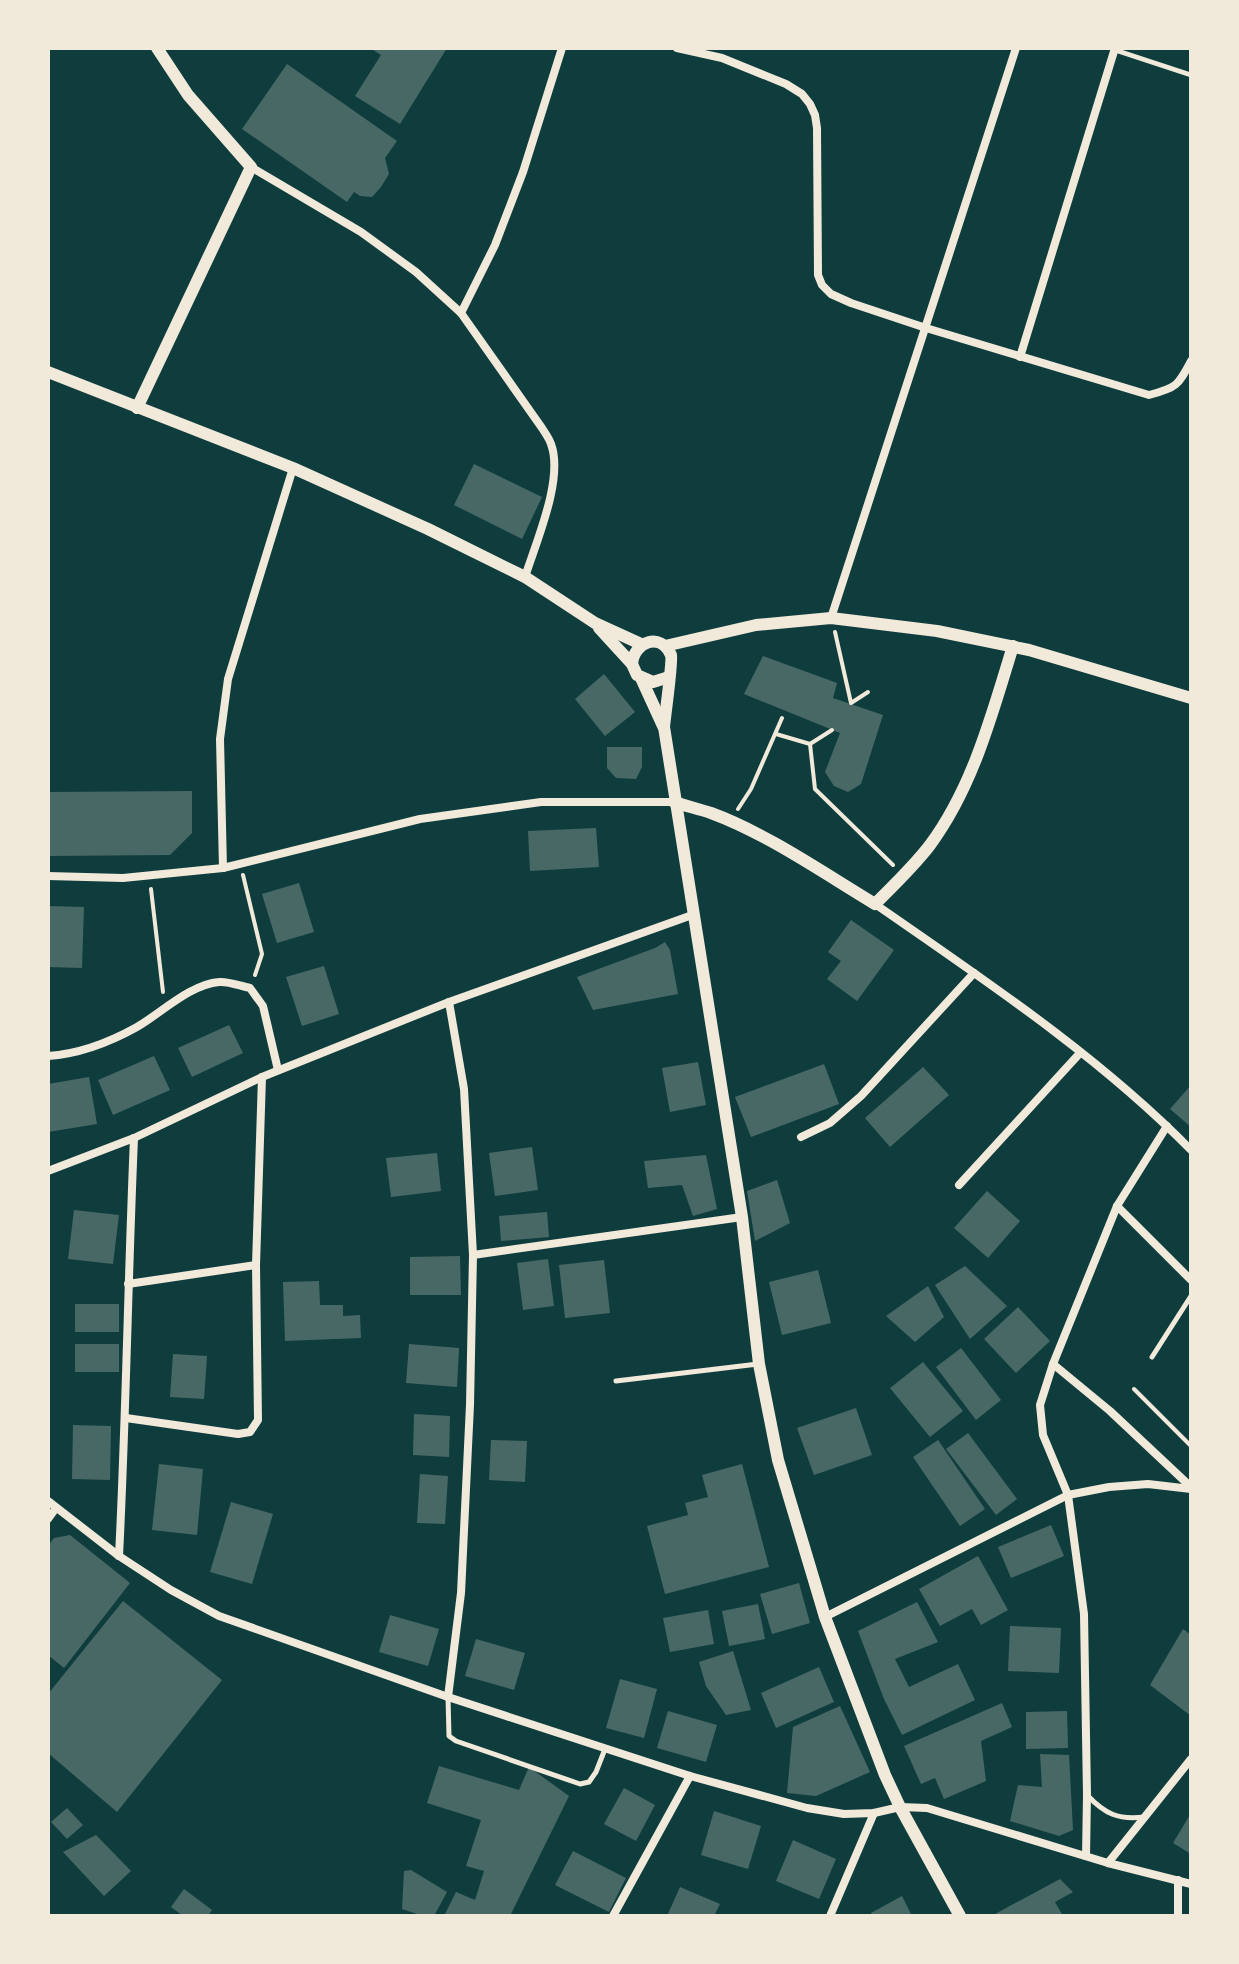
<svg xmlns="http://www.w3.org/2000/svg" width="1239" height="1964" viewBox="0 0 1239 1964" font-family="'Times New Roman',serif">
  <rect width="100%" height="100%" fill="#0f3d3e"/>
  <g fill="#486865">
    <path d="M370,48H447L400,124L355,96L381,55Z"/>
    <path d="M287,64L397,141L385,158L389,174L381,187L372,197L360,196L354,192L347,202L242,129Z"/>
    <path d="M474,464L542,497L522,539L454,505Z"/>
    <path d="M763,656L837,683L833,698L883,715L861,784L848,792L834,786L825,772L840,733L744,694Z"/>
    <path d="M604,674L635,712L605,736L575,699Z"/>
    <path d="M607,747H642V767L636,779L616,778L607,768Z"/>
    <path d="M192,791V833L170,855L48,856V792Z"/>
    <path d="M596,828L599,867L530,871L528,831Z"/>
    <path d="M299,883L314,932L277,943L262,894Z"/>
    <path d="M48,906L84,907L82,968L48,967Z"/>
    <path d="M851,920L894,950L857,1001L827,979L841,961L828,952Z"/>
    <path d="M665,942L670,950L678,994L593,1010L577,977L655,948Z"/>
    <path d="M324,966L339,1014L302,1026L286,977Z"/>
    <path d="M229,1025L243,1053L192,1077L178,1048Z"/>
    <path d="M154,1056L170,1090L113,1115L98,1080Z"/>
    <path d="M698,1062L706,1105L670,1112L662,1068Z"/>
    <path d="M824,1064L839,1104L751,1137L735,1097Z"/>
    <path d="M923,1067L949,1095L890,1147L865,1118Z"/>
    <path d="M89,1077L97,1124L48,1132V1084Z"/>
    <path d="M1191,1085V1127L1170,1109Z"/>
    <path d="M532,1147L538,1190L495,1196L489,1153Z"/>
    <path d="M437,1153L441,1191L391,1197L386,1158Z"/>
    <path d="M706,1155L717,1209L693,1216L682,1185L648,1188L644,1161Z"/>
    <path d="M777,1180L790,1223L755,1241L747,1191Z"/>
    <path d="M987,1191L1020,1221L988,1258L954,1228Z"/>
    <path d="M74,1210L119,1215L113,1264L68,1259Z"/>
    <path d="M547,1212L549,1237L501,1241L499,1216Z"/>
    <path d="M460,1256L461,1295H410V1257Z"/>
    <path d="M548,1259L554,1306L523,1310L517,1263Z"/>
    <path d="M604,1260L610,1313L565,1318L559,1265Z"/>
    <path d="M965,1266L1007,1306L970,1339L935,1285Z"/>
    <path d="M818,1270L831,1323L782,1335L769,1282Z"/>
    <path d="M319,1281L320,1305H343V1316L360,1315L361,1338L285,1341L283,1282Z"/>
    <path d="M928,1286L944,1317L915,1342L886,1316Z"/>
    <rect x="75" y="1304" width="44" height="28"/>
    <path d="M1018,1307L1050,1341L1016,1373L984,1339Z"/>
    <rect x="75" y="1344" width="44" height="28"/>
    <path d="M409,1344L459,1348L457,1387L406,1383Z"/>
    <path d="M961,1348L1001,1400L976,1420L936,1367Z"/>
    <path d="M173,1354L207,1356L204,1399L170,1397Z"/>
    <path d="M923,1362L963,1411L930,1437L890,1388Z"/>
    <path d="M856,1408L872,1455L814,1475L797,1428Z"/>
    <path d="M414,1414L450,1416L449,1457L413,1455Z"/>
    <path d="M73,1425L111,1426L110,1480L72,1479Z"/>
    <path d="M968,1433L1017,1499L996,1515L946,1449Z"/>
    <path d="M491,1440L527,1441L525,1482L489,1480Z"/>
    <path d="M938,1440L985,1509L960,1526L913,1457Z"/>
    <path d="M159,1464L203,1469L197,1535L152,1530Z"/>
    <path d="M742,1464L769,1567L665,1594L647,1526L688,1515L685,1503L708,1497L702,1475Z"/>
    <path d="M420,1474L448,1476L445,1524L417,1523Z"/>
    <path d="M231,1502L273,1514L252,1584L210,1572Z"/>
    <path d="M1051,1525L1064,1556L1011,1578L998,1547Z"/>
    <path d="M70,1535L130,1583L64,1668L48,1655V1546L54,1538Z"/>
    <path d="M978,1556L1008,1610L981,1625L972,1609L940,1626L919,1589Z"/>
    <path d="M799,1583L810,1623L772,1634L760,1594Z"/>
    <path d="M123,1601L222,1680L117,1812L48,1753V1694Z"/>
    <path d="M917,1602L938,1642L895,1659L909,1687L958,1664L975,1700L902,1735L884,1699L858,1631Z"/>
    <path d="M758,1604L765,1639L729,1646L722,1611Z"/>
    <path d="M708,1610L714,1644L670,1652L663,1618Z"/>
    <path d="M390,1615L439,1629L428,1666L379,1652Z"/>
    <path d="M1010,1626L1061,1628L1059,1673L1008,1671Z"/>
    <path d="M1183,1629L1191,1635V1716L1150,1685Z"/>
    <path d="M476,1639L525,1653L514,1690L465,1676Z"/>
    <path d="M733,1651L751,1710L726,1715L706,1686L699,1662Z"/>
    <path d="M819,1667L834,1702L776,1728L761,1693Z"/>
    <path d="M620,1679L657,1689L644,1738L606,1728Z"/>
    <path d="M1002,1703L1012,1727L981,1741L986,1781L944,1799L935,1778L921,1784L904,1746Z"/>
    <path d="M840,1706L870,1772L816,1796L787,1793L793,1727Z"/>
    <path d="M668,1711L717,1725L706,1762L657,1748Z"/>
    <path d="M1067,1711L1068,1748L1026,1749V1712Z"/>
    <path d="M1040,1754L1069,1755L1073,1830L1059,1836L1010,1821L1018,1785L1042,1787Z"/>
    <path d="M439,1766L519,1790L529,1767L569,1796L510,1916H444L456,1892L475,1900L484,1871L466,1866L481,1820L427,1803Z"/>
    <path d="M624,1788L655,1805L636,1841L604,1824Z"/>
    <path d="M67,1808L83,1825L67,1839L51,1822Z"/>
    <path d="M714,1811L761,1826L748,1869L701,1855Z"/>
    <path d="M1191,1813V1854L1173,1843Z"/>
    <path d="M96,1835L131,1871L104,1896L63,1852Z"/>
    <path d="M793,1840L836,1859L819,1899L776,1881Z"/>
    <path d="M573,1851L626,1878L609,1912L555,1885Z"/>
    <path d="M411,1870L447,1892L434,1916H423L402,1909L404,1871Z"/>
    <path d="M1060,1879L1073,1892L1055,1902L1063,1916H996L995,1914Z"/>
    <path d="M680,1887L720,1904L714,1916H667Z"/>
    <path d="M184,1889L212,1910L208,1916H183L171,1907Z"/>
    <path d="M902,1896L912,1916H872L871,1913Z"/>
  </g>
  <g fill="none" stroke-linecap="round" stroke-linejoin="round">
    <g stroke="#f1e9da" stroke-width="4">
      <path d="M835,632L851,703L868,692"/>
      <path d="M776,734L810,744L832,730"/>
      <path d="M810,744L815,789L893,865"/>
      <path d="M738,809L751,789L782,718"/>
      <path d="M243,875L262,954L255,975"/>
      <path d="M151,889L163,992"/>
      <path d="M1134,1389L1191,1446"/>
    </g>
    <g stroke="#f1e9da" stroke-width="5">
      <path d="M1115,50L1191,75"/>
      <path d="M1152,1357L1191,1296"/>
      <path d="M616,1381L758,1364"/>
      <path d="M448,1697L449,1736L456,1741L580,1784L589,1782L596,1772L605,1749"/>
      <path d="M1087,1795C1105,1814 1118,1820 1144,1817"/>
    </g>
    <g stroke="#f1e9da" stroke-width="8">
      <path d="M677,48L722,58L786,84L802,94L810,104L815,115L817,128L818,275L822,285L831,294L851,303L926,328L1149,395C1176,388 1178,386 1191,361"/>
      <path d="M251,167L361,232L416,272L461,313L542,428C545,433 549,438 551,444C564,479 536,542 525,577"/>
      <path d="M461,313L495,245L523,172L562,48"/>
      <path d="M1020,357L1115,48"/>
      <path d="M831,618L1016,48"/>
      <path d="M223,868L220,739L228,679L293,468"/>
      <path d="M48,876L123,878L223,868L420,819L541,802H674"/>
      <path d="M875,904C983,979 1099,1056 1191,1150"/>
      <path d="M48,1056C79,1054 110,1042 137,1027C161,1013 191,984 219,982C228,981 240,986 250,988L263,1006L278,1070"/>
      <path d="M801,1137L830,1123L861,1096L974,973"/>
      <path d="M48,1171L134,1138L262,1077L449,1002L695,914"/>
      <path d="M959,1185L1080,1053"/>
      <path d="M1117,1206L1191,1280"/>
      <path d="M473,1255L742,1217"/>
      <path d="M128,1284L256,1265"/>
      <path d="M1053,1364L1110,1411L1191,1487"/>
      <path d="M126,1418L238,1434L250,1432L258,1420L256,1265L262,1077"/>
      <path d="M48,1501L119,1556L171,1590L219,1616L448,1697L690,1776L807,1808L844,1814L874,1813L900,1807L927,1808L1108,1863L1191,1884"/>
      <path d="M48,1519L56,1508"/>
      <path d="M119,1556C126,1417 128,1278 134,1138"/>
      <path d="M825,1617L1068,1495L1109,1487L1148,1484L1191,1489"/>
      <path d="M448,1697L461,1593L470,1405L473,1255L464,1089L449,1002"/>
      <path d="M1086,1856L1087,1795L1084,1614L1068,1495L1043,1435L1040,1405L1053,1364L1117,1206L1167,1126"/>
      <path d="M1108,1863L1191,1759"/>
      <path d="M1178,1880V1916"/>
      <path d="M613,1916L690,1776"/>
      <path d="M830,1916L874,1813"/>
    </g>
    <g stroke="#f1e9da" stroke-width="12">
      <path d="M48,372L293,468L428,529L525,577L595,623L641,644"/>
      <path d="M137,408L251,167L188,95L157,48"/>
      <path d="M599,628L632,664L637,675L653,682L669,677"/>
      <path d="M665,646L756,625L831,618L937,631L1029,650L1191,698"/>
      <path d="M632,664C634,641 661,632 671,655C673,661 665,715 664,727L742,1217L759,1364L778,1460L825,1617L885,1775L900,1807L960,1916"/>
      <path d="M641,678L663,726"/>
      <path d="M674,802C686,806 699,809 711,813C766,833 825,874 875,904C894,885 914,866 930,845C973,787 992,714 1013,646"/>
    </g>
  </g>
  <rect width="1239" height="1964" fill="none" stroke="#f1e9da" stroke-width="100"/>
</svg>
